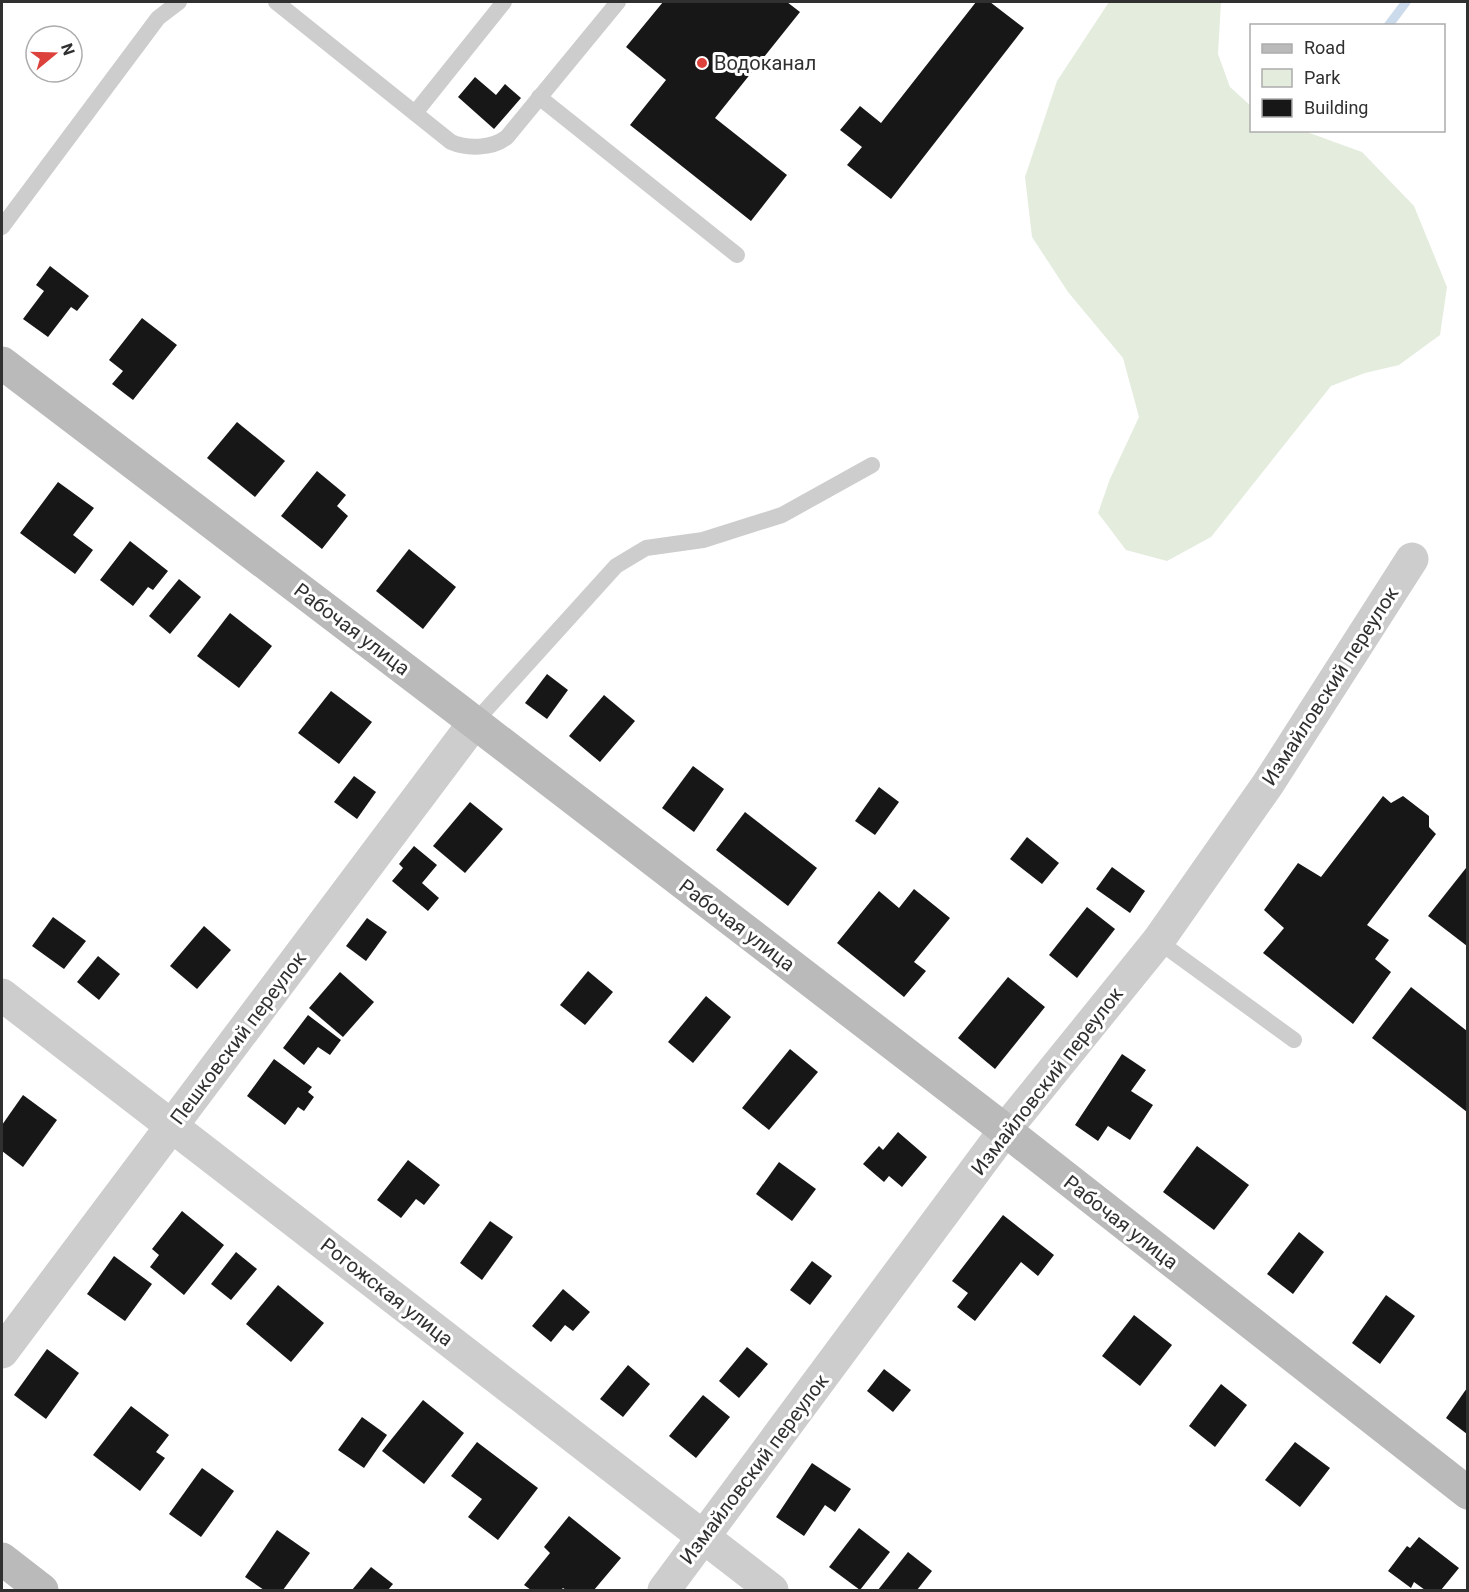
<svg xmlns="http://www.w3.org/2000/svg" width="1469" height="1592" viewBox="0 0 1469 1592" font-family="Roboto,sans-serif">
  <rect width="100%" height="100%" fill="#fff"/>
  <path fill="#e4ecde" d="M1109,2H1221L1218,54L1230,87L1251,106L1252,130L1304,131L1362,152L1414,206L1447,287L1440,335L1399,365L1365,373L1331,386L1211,537L1167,561L1126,550L1098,513L1110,479L1139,417L1123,358L1068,292L1032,237L1025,177L1057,81Z"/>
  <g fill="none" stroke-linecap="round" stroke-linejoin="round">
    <path stroke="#cbdbeb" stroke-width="9" d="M1388,26L1406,2"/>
  </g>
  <g fill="#171717">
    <path d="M663,2H787L800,12L715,118L787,175L751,221L630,125L666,80L626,47Z"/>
    <path d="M976,2H990L1024,28L891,199L847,165L862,147L840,130L860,106L881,123Z"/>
    <path d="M475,77L496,95L505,84L521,98L494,129L458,97Z"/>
    <path d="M50,266L89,296L77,311L71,307L48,337L23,319L44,291L36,285Z"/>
    <path d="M142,318L177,345L133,400L112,384L123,371L109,360Z"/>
    <path d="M237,422L285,461L255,497L207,458Z"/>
    <path d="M317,471L346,495L337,506L348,516L322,549L281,516Z"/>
    <path d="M58,482L94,508L73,535L93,550L75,574L20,533Z"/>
    <path d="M130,541L168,571L153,590L148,587L133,606L100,580Z"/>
    <path d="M409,549L456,587L423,629L376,591Z"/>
    <path d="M179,579L201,597L170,634L149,616Z"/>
    <path d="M230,613L272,646L239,688L197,656Z"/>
    <path d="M547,674L568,690L547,719L525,703Z"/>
    <path d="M331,691L372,722L339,764L298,733Z"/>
    <path d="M604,695L635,721L600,762L569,736Z"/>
    <path d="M693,766L724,789L694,832L662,808Z"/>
    <path d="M354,776L376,792L357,819L334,802Z"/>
    <path d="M879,787L899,802L875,835L855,821Z"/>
    <path d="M1383,796L1391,803L1403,796L1429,816V827L1436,834L1367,925L1389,940L1375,959L1391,972L1353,1024L1263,953L1284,928L1264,910L1298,863L1321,877Z"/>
    <path d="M470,802L503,829L465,873L433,846Z"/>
    <path d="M745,812L817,868L788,906L716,850Z"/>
    <path d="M1027,837L1059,863L1042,884L1010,859Z"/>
    <path d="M414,846L437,865L422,883L439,898L428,911L392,881L403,868L399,864Z"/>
    <path d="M1112,867L1145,891L1130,913L1096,889Z"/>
    <path d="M1466,868L1467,869V946L1428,916Z"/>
    <path d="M914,889L950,918L914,962L926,971L904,997L837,943L879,891L899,908Z"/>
    <path d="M1087,907L1115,929L1077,978L1049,955Z"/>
    <path d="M53,917L86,941L64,969L32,946Z"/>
    <path d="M367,918L387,932L366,961L346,946Z"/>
    <path d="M204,926L231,950L197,989L170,966Z"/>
    <path d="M98,956L120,974L99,1000L77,982Z"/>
    <path d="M588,971L613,992L585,1025L560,1005Z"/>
    <path d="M340,972L374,1002L343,1037L309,1008Z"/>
    <path d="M1008,977L1045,1007L995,1069L958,1038Z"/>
    <path d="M1411,987L1467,1031V1112L1372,1038Z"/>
    <path d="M706,996L731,1017L693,1063L668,1042Z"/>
    <path d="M308,1015L341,1040L330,1055L318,1047L304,1065L283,1048Z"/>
    <path d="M790,1049L818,1072L769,1130L742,1108Z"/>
    <path d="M1122,1054L1146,1070L1131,1091L1153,1105L1130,1140L1108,1126L1098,1141L1075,1125Z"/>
    <path d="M274,1059L312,1087L308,1092L314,1097L304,1111L298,1107L285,1125L247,1096Z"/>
    <path d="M23,1095L57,1120L23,1167L2,1151V1125Z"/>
    <path d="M898,1132L927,1157L902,1187L889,1176L884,1182L863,1164L879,1146L883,1150Z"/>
    <path d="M1197,1146L1249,1185L1214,1230L1163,1192Z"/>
    <path d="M408,1160L440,1185L424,1205L416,1199L401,1218L377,1200Z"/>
    <path d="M779,1162L816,1189L792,1221L756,1194Z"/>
    <path d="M182,1211L224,1245L184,1295L150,1267L159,1255L152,1249Z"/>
    <path d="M1003,1215L1054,1255L1038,1276L1021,1262L975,1321L957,1307L968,1293L952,1281Z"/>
    <path d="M490,1221L513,1237L482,1280L460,1263Z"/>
    <path d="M1299,1232L1324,1252L1293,1294L1267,1274Z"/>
    <path d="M236,1252L257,1269L231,1300L211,1284Z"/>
    <path d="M114,1256L152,1284L125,1321L87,1294Z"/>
    <path d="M812,1261L832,1276L810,1305L790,1290Z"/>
    <path d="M278,1285L324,1323L291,1362L246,1324Z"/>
    <path d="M563,1289L590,1312L573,1331L565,1325L551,1342L532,1326Z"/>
    <path d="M1386,1295L1415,1316L1380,1364L1352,1343Z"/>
    <path d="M1134,1315L1172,1345L1140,1386L1102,1356Z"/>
    <path d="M747,1347L768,1364L739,1398L719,1381Z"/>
    <path d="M47,1349L79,1373L46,1419L14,1395Z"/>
    <path d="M628,1365L650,1384L623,1417L600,1399Z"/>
    <path d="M884,1369L911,1390L893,1412L867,1391Z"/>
    <path d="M1221,1384L1247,1405L1215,1447L1189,1426Z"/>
    <path d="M1467,1388V1434L1446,1418Z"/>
    <path d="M703,1395L730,1417L696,1458L669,1436Z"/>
    <path d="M423,1400L464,1433L424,1484L382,1451Z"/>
    <path d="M131,1406L169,1435L156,1452L165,1458L140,1491L93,1455Z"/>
    <path d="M362,1417L387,1435L364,1468L338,1450Z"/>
    <path d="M477,1442L538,1488L498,1540L468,1517L482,1499L451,1476Z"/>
    <path d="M1295,1442L1330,1468L1300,1507L1265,1480Z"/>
    <path d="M812,1463L851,1489L835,1512L825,1505L804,1536L776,1517Z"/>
    <path d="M202,1468L234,1491L201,1537L169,1514Z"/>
    <path d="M569,1516L621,1558L594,1590H566L563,1588L561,1590H531L524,1585L550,1553L544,1547Z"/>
    <path d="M859,1528L890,1552L860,1590L829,1567Z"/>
    <path d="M277,1530L310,1553L283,1590H264L245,1577Z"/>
    <path d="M1419,1537L1459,1568L1441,1590H1425L1414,1582L1411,1588L1388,1571L1407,1546L1410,1548Z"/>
    <path d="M908,1552L932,1571L917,1590H878Z"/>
    <path d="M371,1567L393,1584L388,1590H352Z"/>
  </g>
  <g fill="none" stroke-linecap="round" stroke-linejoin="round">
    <g stroke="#cdcdcd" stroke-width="16">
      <path d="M276,2L451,142C467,149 492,149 507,137L618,2"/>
      <path d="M539,97L737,255"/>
      <path d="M415,113L504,2"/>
      <path d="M2,227L158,18L179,2"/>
      <path d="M474,723L616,566L646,548L703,540L782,515L872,465"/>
      <path d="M1158,941L1294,1040"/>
    </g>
    <g stroke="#cdcdcd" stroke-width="33">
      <path d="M2,995L772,1590"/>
      <path d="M2,1352L474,723"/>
      <path d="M664,1590L1005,1130L1158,941L1268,784L1412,559"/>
    </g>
    <g stroke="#bababa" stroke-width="33">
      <path d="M2,363L457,709L1005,1130L1468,1493"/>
      <path d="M2,1559L42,1590"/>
    </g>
  </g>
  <circle fill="#dd413b" stroke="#fff" stroke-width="2" cx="702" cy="63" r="6"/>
  <g text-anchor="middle" stroke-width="6" stroke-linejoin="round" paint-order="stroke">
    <g font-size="20" fill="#303030" stroke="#fff" text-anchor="start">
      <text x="714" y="70">Водоканал</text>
    </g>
    <g font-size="20" fill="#303030" stroke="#fff">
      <text transform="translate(352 629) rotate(37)" y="7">Рабочая улица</text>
      <text transform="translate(1330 686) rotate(-57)" y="7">Измайловский переулок</text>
      <text transform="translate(737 925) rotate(37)" y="7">Рабочая улица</text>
      <text transform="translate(238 1038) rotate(-53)" y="7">Пешковский переулок</text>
      <text transform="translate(1047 1081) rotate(-52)" y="7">Измайловский переулок</text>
      <text transform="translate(1121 1222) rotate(38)" y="7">Рабочая улица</text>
      <text transform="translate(387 1292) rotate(38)" y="7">Рогожская улица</text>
      <text transform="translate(754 1469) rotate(-53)" y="7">Измайловский переулок</text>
    </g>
  </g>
  <rect width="1469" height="1592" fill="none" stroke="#303030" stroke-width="6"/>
  <rect x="1250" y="24" width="195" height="108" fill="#ffffff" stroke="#acacac" stroke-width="1.5"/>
  <rect x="1262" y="44" width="30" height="9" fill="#bababa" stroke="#acacac" stroke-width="1.5"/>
  <text x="1304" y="54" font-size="18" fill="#303030">Road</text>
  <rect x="1262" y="69" width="30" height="18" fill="#e4ecde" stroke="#acacac" stroke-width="1.5"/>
  <text x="1304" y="84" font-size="18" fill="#303030">Park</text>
  <rect x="1262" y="99" width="30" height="18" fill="#171717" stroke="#acacac" stroke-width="1.5"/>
  <text x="1304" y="114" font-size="18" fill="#303030">Building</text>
  <g transform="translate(54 54) rotate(71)"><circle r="28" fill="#ffffff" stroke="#acacac" stroke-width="1.5"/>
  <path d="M0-4.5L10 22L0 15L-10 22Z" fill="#dd413b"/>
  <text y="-9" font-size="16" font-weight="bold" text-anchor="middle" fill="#303030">N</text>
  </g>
</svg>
